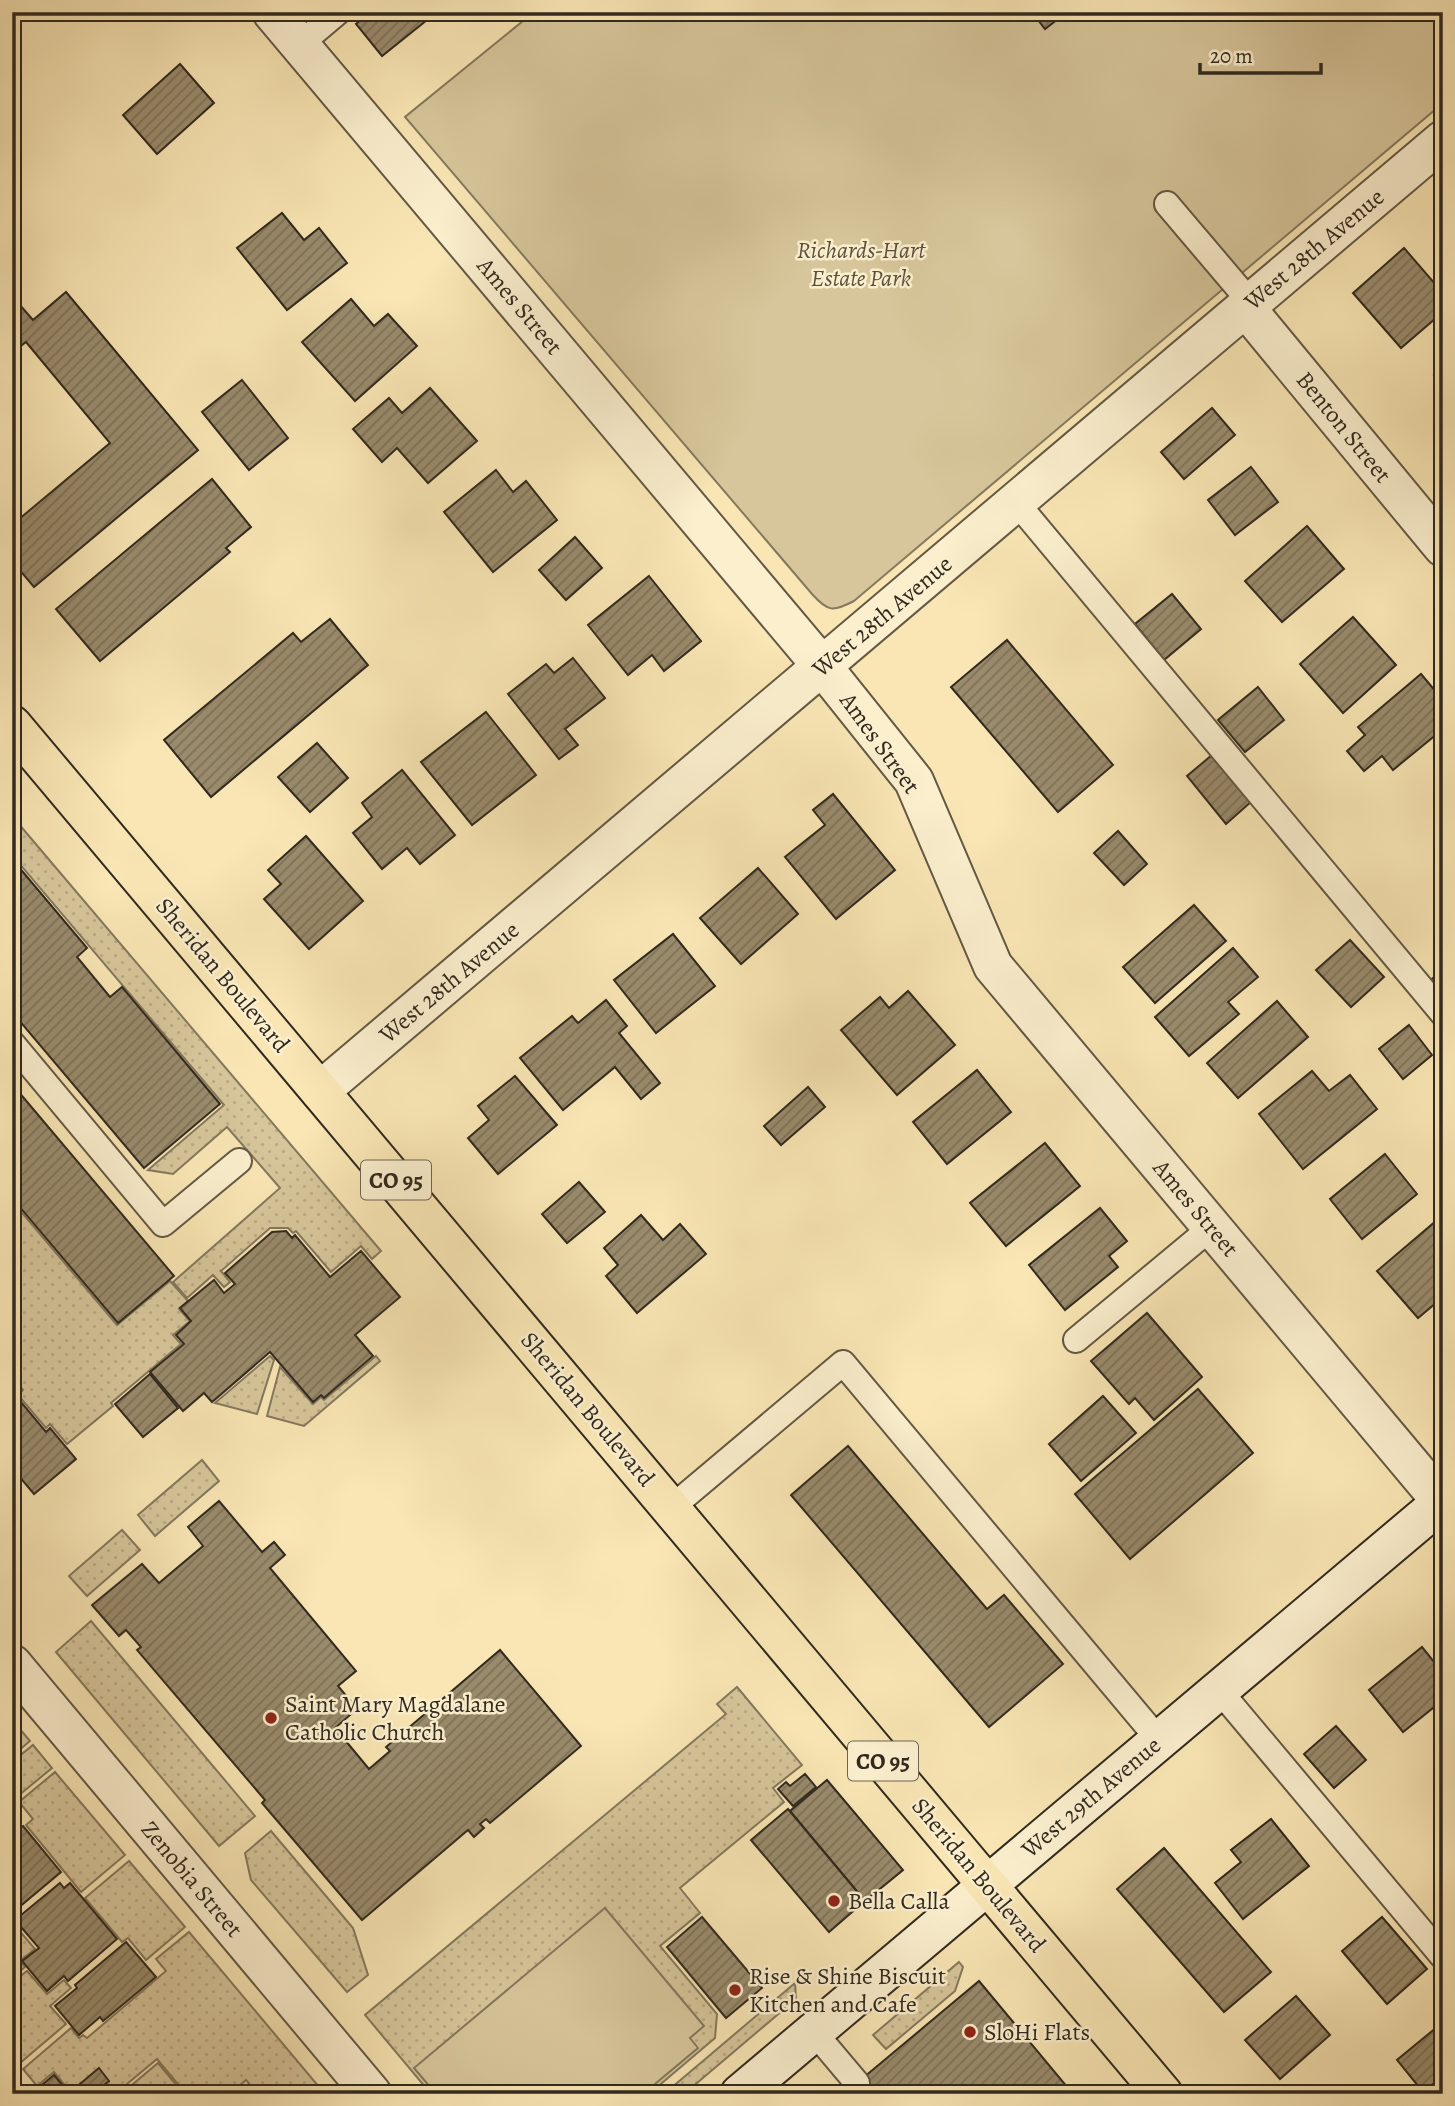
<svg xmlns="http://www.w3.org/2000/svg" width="1455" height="2106" viewBox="0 0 1455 2106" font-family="Alegreya,serif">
  <defs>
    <pattern id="grass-dots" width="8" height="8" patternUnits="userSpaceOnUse" patternTransform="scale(1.75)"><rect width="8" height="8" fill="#d7c69b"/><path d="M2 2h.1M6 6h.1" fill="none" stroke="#b9aa85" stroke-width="1.8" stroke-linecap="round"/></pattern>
    <pattern id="building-hatch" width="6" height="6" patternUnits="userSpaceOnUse" patternTransform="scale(1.75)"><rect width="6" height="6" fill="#998b6c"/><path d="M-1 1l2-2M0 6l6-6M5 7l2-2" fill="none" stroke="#7d7258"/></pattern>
  </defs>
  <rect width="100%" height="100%" fill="#f9e6b4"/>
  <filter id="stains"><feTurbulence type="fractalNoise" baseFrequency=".00286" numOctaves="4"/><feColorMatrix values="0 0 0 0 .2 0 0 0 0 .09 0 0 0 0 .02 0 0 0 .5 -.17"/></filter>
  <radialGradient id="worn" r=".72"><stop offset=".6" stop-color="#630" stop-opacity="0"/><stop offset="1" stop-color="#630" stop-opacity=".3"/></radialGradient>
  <g fill="url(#grass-dots)" stroke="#84785d" stroke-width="2">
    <path d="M12,816L381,1251L372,1259L361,1246L331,1272L296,1231L293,1233L288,1228H270L221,1271L230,1282L224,1287L213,1275L187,1298L173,1282L280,1188L227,1127L173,1174L148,1170L224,1105L12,855Z"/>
    <path d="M12,1201L117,1325L170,1281L188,1301L179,1309L190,1321L173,1335L181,1344L111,1403L113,1406L67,1444L50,1424L46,1428L18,1395L23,1390L12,1377Z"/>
    <path d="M270,1356L274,1360L257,1414L215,1403Z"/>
    <path d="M376,1356L380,1361L304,1426L267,1416L280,1367L313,1404L321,1397L324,1400Z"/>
    <path d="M202,1460L219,1481L155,1536L138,1515Z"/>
    <path d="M122,1530L140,1550L87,1596L69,1576Z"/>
    <path d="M91,1621L255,1816L219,1846L56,1652Z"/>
    <path d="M737,1687L802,1765L773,1788L784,1802L680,1888L700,1913L660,1946L717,2014L715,2038L649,2094H431L365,2015L726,1714L717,1704Z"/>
    <path d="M12,1720L30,1741L12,1756Z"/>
    <path d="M33,1745L52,1768L12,1801V1762Z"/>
    <path d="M55,1772L125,1855L81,1892L26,1825L33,1819L19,1802Z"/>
    <path d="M271,1831L353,1928L368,1975L347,1992L251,1880L245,1853Z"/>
    <path d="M129,1861L185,1927L146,1960L128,1938L122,1942L85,1898Z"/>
    <path d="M12,1922L35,1949L20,1961L25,1967L12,1978Z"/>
    <path d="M189,1932L325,2094H257L246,2080L232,2092L228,2087L220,2094H186L157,2059L115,2094H72L54,2072L37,2086L23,2069L71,2028L79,2038L83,2035L87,2038L166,1971L156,1959Z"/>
    <path d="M959,1962L963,1967L955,1991L886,2049L873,2035Z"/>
    <path d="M27,1971L47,1994L64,1980L71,1988L50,2006L66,2024L20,2063L12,2054V1983Z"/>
    <path d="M795,1983L796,1999L684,2094H664Z"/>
    <path d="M158,2063L184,2094H121Z"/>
  </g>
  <g fill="#d7c69b" stroke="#84785d" stroke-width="2">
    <path d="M534,12H1443V103L854,601C833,612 828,612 812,594L405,117Z"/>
    <path d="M605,1908L704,2026L690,2038L698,2048L643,2094H436L414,2068Z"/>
  </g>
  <g fill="url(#building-hatch)" stroke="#31291f" stroke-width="2">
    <path d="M371,12H437L382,56L356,24Z"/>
    <path d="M1032,12H1067L1045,29Z"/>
    <path d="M180,64L214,103L157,154L123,115Z"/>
    <path d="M282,213L304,240L319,228L347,263L287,310L237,248Z"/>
    <path d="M1404,248L1443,293V312L1401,348L1353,293Z"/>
    <path d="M66,292L198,450L34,587L12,561V525L110,443L26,342L12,353V296L33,320Z"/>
    <path d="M351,299L374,326L388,314L417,346L355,401L302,342Z"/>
    <path d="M1443,367V386L1434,375Z"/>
    <path d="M242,380L288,438L249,470L202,412Z"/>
    <path d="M430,388L477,441L428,483L397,448L382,462L353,429L389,398L402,413Z"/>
    <path d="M1212,408L1235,435L1184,479L1161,452Z"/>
    <path d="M1251,467L1278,502L1235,535L1208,500Z"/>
    <path d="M496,470L513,492L526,481L557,520L493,572L444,512Z"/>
    <path d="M212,479L251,527L226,548L230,552L100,661L56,609Z"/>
    <path d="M1307,526L1344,569L1282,622L1245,581Z"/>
    <path d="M575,537L602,568L566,600L539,570Z"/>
    <path d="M649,576L701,641L664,671L652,655L628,675L588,625Z"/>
    <path d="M1172,594L1201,629L1164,660L1135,624Z"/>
    <path d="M1353,617L1396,665L1343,713L1300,664Z"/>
    <path d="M330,619L368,665L211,797L164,740L293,633L301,642Z"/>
    <path d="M1007,640L1113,765L1058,812L951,687Z"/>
    <path d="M573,658L605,698L565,729L578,745L559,759L508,694L546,664L554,673Z"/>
    <path d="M1421,674L1443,700V729L1393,770L1382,756L1364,771L1347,751L1365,735L1358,727Z"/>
    <path d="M1258,687L1284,720L1245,752L1218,720Z"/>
    <path d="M486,712L536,775L472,825L421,762Z"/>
    <path d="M317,743L348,778L310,812L278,777Z"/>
    <path d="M1212,755L1252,801L1226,824L1187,776Z"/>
    <path d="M402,770L455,835L420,864L407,848L382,869L353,833L372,817L362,803Z"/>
    <path d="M833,794L895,870L836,919L785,857L825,825L813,810Z"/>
    <path d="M1118,831L1147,864L1124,885L1094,853Z"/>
    <path d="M306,836L363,901L309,949L264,899L281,884L268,870Z"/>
    <path d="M12,859L87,948L77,957L110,997L122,987L220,1104L144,1168L12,1012Z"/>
    <path d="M758,868L798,914L741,964L700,918Z"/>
    <path d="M1194,905L1226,941L1155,1003L1123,967Z"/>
    <path d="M673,934L715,986L656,1033L614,980Z"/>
    <path d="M1350,940L1384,977L1351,1007L1316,970Z"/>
    <path d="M1233,948L1258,977L1228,1002L1239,1014L1189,1056L1155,1017Z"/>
    <path d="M1443,971V998L1429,981Z"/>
    <path d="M908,991L955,1045L897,1095L841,1030L880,997L889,1008Z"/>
    <path d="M606,1000L627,1026L619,1033L660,1083L641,1099L615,1067L563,1110L520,1058L572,1016L578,1023Z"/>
    <path d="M1277,1001L1308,1037L1238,1098L1207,1063Z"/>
    <path d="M1409,1025L1432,1055L1403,1079L1379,1049Z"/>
    <path d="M977,1070L1011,1112L947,1164L913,1122Z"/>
    <path d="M1312,1071L1329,1091L1350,1075L1377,1109L1303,1169L1259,1114Z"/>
    <path d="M515,1076L557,1125L498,1174L468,1138L489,1120L478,1106Z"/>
    <path d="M12,1084L174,1276L118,1323L12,1198Z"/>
    <path d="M808,1087L825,1107L781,1145L764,1126Z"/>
    <path d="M1045,1143L1080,1186L1006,1246L970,1203Z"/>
    <path d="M1385,1154L1417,1194L1362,1239L1330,1199Z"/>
    <path d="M579,1182L605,1212L567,1243L542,1214Z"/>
    <path d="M1100,1208L1127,1241L1109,1256L1118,1267L1065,1310L1029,1265Z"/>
    <path d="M641,1215L663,1240L680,1224L706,1254L637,1313L606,1276L618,1265L604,1248Z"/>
    <path d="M1443,1215V1297L1418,1318L1377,1271Z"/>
    <path d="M286,1231L292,1238L295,1235L330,1277L361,1251L400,1297L355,1335L373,1356L324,1398L321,1395L313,1402L270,1352L212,1402L204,1393L183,1411L150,1372L184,1344L176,1335L191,1321L180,1308L214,1280L224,1293L235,1284L225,1273L272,1232Z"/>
    <path d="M1147,1313L1202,1377L1154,1420L1135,1398L1129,1404L1091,1361Z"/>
    <path d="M150,1374L178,1408L143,1437L115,1404Z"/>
    <path d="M12,1380L21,1390L15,1395L46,1432L50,1428L76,1459L34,1494L12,1468Z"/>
    <path d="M1198,1389L1253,1453L1130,1559L1075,1494Z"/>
    <path d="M1103,1396L1136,1433L1081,1481L1049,1444Z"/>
    <path d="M848,1446L987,1609L1004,1595L1063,1664L989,1727L791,1495Z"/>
    <path d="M219,1501L262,1552L274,1542L285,1555L270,1568L356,1671L338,1686L357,1709L335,1728L369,1769L390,1751L386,1747L500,1650L581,1746L490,1823L486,1819L480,1824L484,1828L474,1837L468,1830L362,1920L262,1803L265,1800L137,1650L141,1647L126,1630L119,1636L92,1605L142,1564L159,1583L203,1546L188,1527Z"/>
    <path d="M1422,1647L1443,1673V1700L1403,1732L1369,1690Z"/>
    <path d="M1336,1726L1366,1760L1334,1788L1304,1754Z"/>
    <path d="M805,1774L816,1787L793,1806L778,1789L786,1782L790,1786Z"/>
    <path d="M827,1780L903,1870L865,1901L790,1811Z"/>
    <path d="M788,1809L865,1901L829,1932L751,1840Z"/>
    <path d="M1271,1819L1309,1866L1243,1919L1215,1883L1241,1862L1231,1850Z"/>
    <path d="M23,1826L61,1872L12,1913V1834Z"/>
    <path d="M1164,1848L1271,1972L1224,2012L1117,1889Z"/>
    <path d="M60,1883L64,1888L70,1883L117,1939L68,1981L64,1976L47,1991L22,1961L39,1948L15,1920Z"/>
    <path d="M702,1917L762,1988L726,2018L667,1947Z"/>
    <path d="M1382,1917L1427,1969L1387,2004L1342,1951Z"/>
    <path d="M126,1942L156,1977L103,2021L100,2017L79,2035L55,2006L77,1988L75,1985Z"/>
    <path d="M979,1981L1073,2094H845L857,2083Z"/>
    <path d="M1296,1996L1330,2035L1280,2079L1245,2040Z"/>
    <path d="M1443,2022V2076L1423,2092L1397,2060Z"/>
    <path d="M99,2068L109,2081L93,2094H79L74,2089Z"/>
    <path d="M54,2075L70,2094H31Z"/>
    <path d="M245,2085L253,2094H235Z"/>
  </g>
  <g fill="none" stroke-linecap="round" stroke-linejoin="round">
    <defs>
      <g id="lane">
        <path d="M299,45L338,12"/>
        <path d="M1167,204L1251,303"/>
        <path d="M1016,502L1443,1014"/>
        <path d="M12,1043L163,1224L239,1161"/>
        <path d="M1076,1340L1212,1227"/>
        <path d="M671,1508L843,1363L1159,1740"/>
        <path d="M1219,1690L1443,1957"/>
        <path d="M814,2032L857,2083"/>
      </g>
      <g id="street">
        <path d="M272,12L822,666L914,781L993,966L1443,1503"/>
        <path d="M1245,307L1443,547"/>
        <path d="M320,1091L1443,140"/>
        <path d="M12,1664L372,2094"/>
      </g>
      <path id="secondary" d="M740,2094L1443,1501"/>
      <path id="primary" d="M12,725L1163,2094"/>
    </defs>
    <use href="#lane" stroke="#635844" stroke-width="28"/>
    <use href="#street" stroke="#635844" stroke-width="42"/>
    <use href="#secondary" stroke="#31291f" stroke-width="42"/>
    <use href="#primary" stroke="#31291f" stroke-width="42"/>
    <use href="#lane" stroke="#fbefce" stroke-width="24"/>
    <use href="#street" stroke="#fbefce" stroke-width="38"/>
    <use href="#secondary" stroke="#fbefce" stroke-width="38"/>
    <use href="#primary" stroke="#f9e6b4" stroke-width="38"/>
  </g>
  <g fill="#8f2418" stroke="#fbefce" stroke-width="2.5">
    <circle cx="271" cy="1718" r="7"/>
    <circle cx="834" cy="1901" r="7"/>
    <circle cx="735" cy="1990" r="7"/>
    <circle cx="970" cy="2032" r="7"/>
  </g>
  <g text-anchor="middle" stroke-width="5" stroke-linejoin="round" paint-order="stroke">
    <g fill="#fbefce" stroke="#6e6454" stroke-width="2">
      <rect x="361" y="1160.5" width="70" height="39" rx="5"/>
      <rect x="848" y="1741.5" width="70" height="39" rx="5"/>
    </g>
    <g font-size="23" font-weight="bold" fill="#31291f">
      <text x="396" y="1188">CO 95</text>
      <text x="883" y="1769">CO 95</text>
    </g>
    <g font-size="24" fill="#31291f" stroke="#fbefce">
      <text transform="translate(1314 249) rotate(-40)" y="8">West 28th Avenue</text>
      <text transform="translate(520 306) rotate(50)" y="8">Ames Street</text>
      <text transform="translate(1344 427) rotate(51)" y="8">Benton Street</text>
      <text transform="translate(882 616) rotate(-40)" y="8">West 28th Avenue</text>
      <text transform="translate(880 743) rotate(54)" y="8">Ames Street</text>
      <text transform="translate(223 975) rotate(50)" y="8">Sheridan Boulevard</text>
      <text transform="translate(449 982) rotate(-40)" y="8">West 28th Avenue</text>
      <text transform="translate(1196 1208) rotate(50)" y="8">Ames Street</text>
      <text transform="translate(588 1409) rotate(50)" y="8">Sheridan Boulevard</text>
      <text transform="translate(1091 1797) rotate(-40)" y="8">West 29th Avenue</text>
      <text transform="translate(979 1875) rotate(50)" y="8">Sheridan Boulevard</text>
      <text transform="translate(192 1879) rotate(50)" y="8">Zenobia Street</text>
    </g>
    <g font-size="24" font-style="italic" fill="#5a503e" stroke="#fbefce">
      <text x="861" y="258">Richards-Hart<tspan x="861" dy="28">Estate Park</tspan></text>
    </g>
    <g font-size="24" fill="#31291f" stroke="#fbefce" text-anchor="start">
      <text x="285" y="1712">Saint Mary Magdalane<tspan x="285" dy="28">Catholic Church</tspan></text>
      <text x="848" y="1909">Bella Calla</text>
      <text x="749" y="1984">Rise &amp; Shine Biscuit<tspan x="749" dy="28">Kitchen and Cafe</tspan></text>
      <text x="984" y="2040">SloHi Flats</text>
    </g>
  </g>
  <rect width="1455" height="2106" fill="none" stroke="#f9e6b4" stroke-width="42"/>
  <rect x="14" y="14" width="1427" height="2078" fill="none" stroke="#31291f" stroke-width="3.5"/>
  <rect x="21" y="21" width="1413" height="2064" fill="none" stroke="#31291f" stroke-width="2"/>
  <path d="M1200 63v10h121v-10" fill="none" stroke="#31291f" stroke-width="3.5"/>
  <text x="1210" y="63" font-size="21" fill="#31291f" stroke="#fbefce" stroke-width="5" paint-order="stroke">20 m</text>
  <rect width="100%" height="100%" filter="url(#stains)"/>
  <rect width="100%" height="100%" fill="url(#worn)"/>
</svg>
